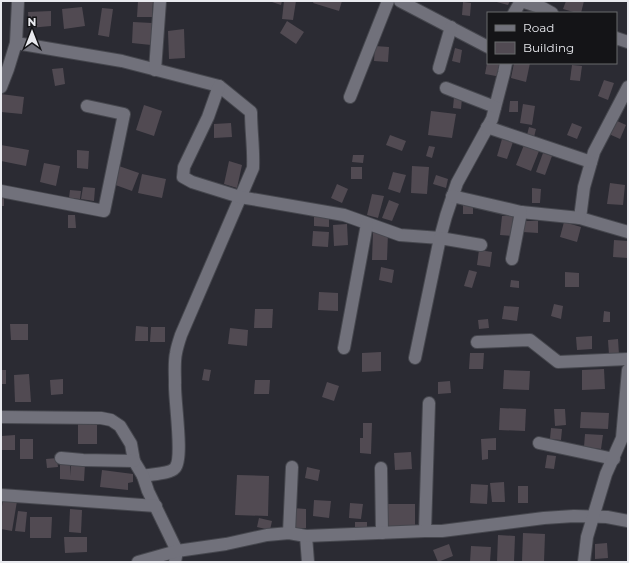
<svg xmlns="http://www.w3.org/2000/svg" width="629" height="563" viewBox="0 0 629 563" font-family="Montserrat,sans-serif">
  <rect width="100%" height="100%" fill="#2b2b33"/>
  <g fill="#514a52">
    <path d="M138,1H153L152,17H137Z"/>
    <path d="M269,1H282L281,5Z"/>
    <path d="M284,1H296L293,20L282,19Z"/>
    <path d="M314,1H342L339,11L313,3Z"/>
    <path d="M493,1H510L508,5Z"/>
    <path d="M566,1H584L581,13H577L563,9Z"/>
    <path d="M463,2L471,3L470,16L462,15Z"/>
    <path d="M82,7L85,26L64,29L62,9Z"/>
    <path d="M102,8L113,9L109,37L98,35Z"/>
    <path d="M51,11V26L29,28L28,12Z"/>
    <path d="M287,21L304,32L296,44L280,33Z"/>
    <path d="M133,22L152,23L151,45L132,43Z"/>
    <path d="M184,29L185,58L169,59L168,31Z"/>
    <path d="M375,46L389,47L388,62L374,61Z"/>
    <path d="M455,48L462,50L460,63L452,61Z"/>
    <path d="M487,63H504L501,77L485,74Z"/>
    <path d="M514,63H530L526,82L511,78Z"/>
    <path d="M572,65L582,66L580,81L570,80Z"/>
    <path d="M63,68L65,84L55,86L52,69Z"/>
    <path d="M604,80L614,83L608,100L598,96Z"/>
    <path d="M1,94L24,97L22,114L1,112Z"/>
    <path d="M454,97L462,98L461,109L453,108Z"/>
    <path d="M510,101H518V112H509Z"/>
    <path d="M523,104L535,106L532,125L520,123Z"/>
    <path d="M144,105L162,111L154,136L136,130Z"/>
    <path d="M431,111L456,114L452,138L428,135Z"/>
    <path d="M615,120L626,125L620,139L609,134Z"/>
    <path d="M231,123L232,137L214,138V124Z"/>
    <path d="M572,123L582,127L577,139L567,135Z"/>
    <path d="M529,127L536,129L534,137L527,135Z"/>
    <path d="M390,135L406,141L402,151L386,145Z"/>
    <path d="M502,139L513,142L507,159L497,156Z"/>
    <path d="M1,145L29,150L26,166L1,161Z"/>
    <path d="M524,145L539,151L531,171L516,165Z"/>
    <path d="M429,146L435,147L432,158L426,156Z"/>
    <path d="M77,150L89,151L88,169L77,168Z"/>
    <path d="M543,153L552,156L545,175L536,172Z"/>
    <path d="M353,155H364L363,163L352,162Z"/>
    <path d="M229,161L242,165L237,188L224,184Z"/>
    <path d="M44,163L60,166L56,186L40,182Z"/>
    <path d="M116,165L139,173L132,191L110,183Z"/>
    <path d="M412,166L429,167L427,194L411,193Z"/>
    <rect x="351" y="167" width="11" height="12"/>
    <path d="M393,172L406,175L400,193L388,189Z"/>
    <path d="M142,174L166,179L162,198L138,193Z"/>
    <path d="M436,175L448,179L446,188L433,184Z"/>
    <path d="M610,183L625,185L623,205L607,204Z"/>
    <path d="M337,184L348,189L342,203L331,198Z"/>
    <path d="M83,187L95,188L94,201L81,199Z"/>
    <path d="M532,188L541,189L540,203H532Z"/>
    <path d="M70,190L81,191L80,199L69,198Z"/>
    <path d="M372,194L384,196L378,218L367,215Z"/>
    <rect x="1" y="196" width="3" height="10"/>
    <path d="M389,200L399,204L392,221L382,218Z"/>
    <rect x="463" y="203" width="10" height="11"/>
    <path d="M68,215H75L76,228H68Z"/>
    <path d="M314,215L329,216V227L314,226Z"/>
    <path d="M502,216H513L512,236L500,235Z"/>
    <path d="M524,221H538V233L523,232Z"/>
    <path d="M564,222L581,227L577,242L560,237Z"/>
    <path d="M347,224L348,245L334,246L333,225Z"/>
    <path d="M313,231L329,232L328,247L312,246Z"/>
    <path d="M373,232L388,233L387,260H372Z"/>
    <path d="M614,240L628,241V258L613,257Z"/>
    <path d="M479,250L492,252L490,267L477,265Z"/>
    <path d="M381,267L394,270L392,283L379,280Z"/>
    <path d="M469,270L477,272L472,288L464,286Z"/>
    <path d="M565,272L579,273V287H565Z"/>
    <path d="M511,280L519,281V288L510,287Z"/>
    <path d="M319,292L338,293V311L318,310Z"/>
    <path d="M554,304L563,306L561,319L551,316Z"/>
    <path d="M504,306L519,307L517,321L502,319Z"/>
    <path d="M255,309H273L272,328H254Z"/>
    <path d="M604,311L610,312V322H603Z"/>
    <path d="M488,319L489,328L479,329L478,320Z"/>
    <path d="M10,324H28V340H11Z"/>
    <path d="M136,326L148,327V341H135Z"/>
    <path d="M151,327H165V342H150Z"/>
    <path d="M230,328L248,330L247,346L228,344Z"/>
    <path d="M592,336V349L577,350L576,337Z"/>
    <path d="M618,339L619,355H609L608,340Z"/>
    <path d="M381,352V371L362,372V353Z"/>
    <path d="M470,353H484L483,369H469Z"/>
    <path d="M204,369L211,370L209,381L202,380Z"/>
    <path d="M604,369L605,389L582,390V370Z"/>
    <rect x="1" y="370" width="5" height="14"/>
    <path d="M504,370L530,371L529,390L503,389Z"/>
    <path d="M29,374L31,402H15L14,375Z"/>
    <path d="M63,379V394L51,395L50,380Z"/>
    <path d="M255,380H270L269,394H254Z"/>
    <path d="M450,381L451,393L438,394V382Z"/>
    <path d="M327,382L339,386L334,401L322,397Z"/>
    <path d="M500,408L526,409L525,431L499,430Z"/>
    <path d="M554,409H565L566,425L555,426Z"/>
    <path d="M581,412L609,413L608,429L580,428Z"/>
    <rect x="78" y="423" width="19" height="21"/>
    <path d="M363,423H372L371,454L360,453V438H363Z"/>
    <path d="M551,428L562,429L561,440L550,439Z"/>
    <path d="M585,434L603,435L601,449L584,447Z"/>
    <path d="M15,435V450H1V436Z"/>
    <path d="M496,438V450H488V459L482,460L481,439Z"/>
    <rect x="20" y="439" width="13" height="20"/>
    <path d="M411,452L412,469L395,470L394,453Z"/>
    <path d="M547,455L556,456L554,469L545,468Z"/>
    <path d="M57,458L58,467L47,468L46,459Z"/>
    <path d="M60,463H70V476L71,464H85L84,481L60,479Z"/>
    <path d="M307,467L320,470L318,481L305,478Z"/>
    <path d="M102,470L133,474V482L128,483V490L100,487Z"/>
    <path d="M237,475L269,476L268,516L235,515Z"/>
    <path d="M504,482L505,502H492L490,483Z"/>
    <path d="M471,484L488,485L487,504L470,503Z"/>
    <rect x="518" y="486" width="10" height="17"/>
    <path d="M3,499L17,501L12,531L1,529V514Z"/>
    <path d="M314,500L331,501L329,518L313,516Z"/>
    <path d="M350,503L363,504L361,519L349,518Z"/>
    <rect x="387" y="504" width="28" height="23"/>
    <path d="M293,508L306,509V528H292Z"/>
    <path d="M70,509L82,510L81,533L69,532Z"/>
    <path d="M18,511L27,512L25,532L15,531Z"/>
    <path d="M30,517H52L51,538H30Z"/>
    <path d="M259,518L272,521L270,530L257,527Z"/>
    <rect x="355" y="522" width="12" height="8"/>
    <path d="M523,533L545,534L544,562L522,561Z"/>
    <path d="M498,535L515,536L514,562H497Z"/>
    <path d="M64,537H87V552L65,553Z"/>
    <path d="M607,543L608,558L595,559V544Z"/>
    <path d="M449,544L453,556L438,562L433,550Z"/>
    <path d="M471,546L491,547L490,562H470Z"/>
  </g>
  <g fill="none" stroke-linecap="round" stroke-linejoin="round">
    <defs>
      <g id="minor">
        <path d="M400,1L488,47"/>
        <path d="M514,13L521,1L543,8L552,13"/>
        <path d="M616,38L628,42"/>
        <path d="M16,43L122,61L219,86L251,112C251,131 254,150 253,168L181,335C179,341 177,347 176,353C174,362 175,373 175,383C174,399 184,458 175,468C170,474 151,474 143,476"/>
        <path d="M439,68L451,27"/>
        <path d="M155,70L160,1"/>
        <path d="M219,86L208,117L184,167L183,177L192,182L240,197L344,215L400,235L440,238L446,216L457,183L492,119L504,73L506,63"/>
        <path d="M1,87L8,69L16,43L18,1"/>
        <path d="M628,87L594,152L584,187L580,218L628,232"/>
        <path d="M446,88L495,107"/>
        <path d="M350,97L388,1"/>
        <path d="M487,127L591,162"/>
        <path d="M1,191L104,211L124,114L87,106"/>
        <path d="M452,196L521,212L580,218"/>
        <path d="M512,259L521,212"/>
        <path d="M477,342L530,340L558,362L628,359"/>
        <path d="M344,348L367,224"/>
        <path d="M415,358L440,238L481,245"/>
        <path d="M1,417L101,418L111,420L120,426L131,444L134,461L143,476L148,491L177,551L175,562"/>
        <path d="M539,443L614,459"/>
        <path d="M61,458L83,460L134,461"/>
        <path d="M381,468L382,533"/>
        <path d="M1,495L156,506"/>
        <path d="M425,531L429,403"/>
        <path d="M289,533L292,467"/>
        <path d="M306,536L308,562"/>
        <path d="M138,562L177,551L226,544L267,535L289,533L306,536L425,531H442L544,518L574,516L607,517L628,521"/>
        <path d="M584,562L587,537L606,474L622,438L628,370"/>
      </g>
    </defs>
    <use href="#minor" stroke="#46474e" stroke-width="14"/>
    <use href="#minor" stroke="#71717b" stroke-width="12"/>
  </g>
  <rect width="629" height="563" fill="none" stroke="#e9eaef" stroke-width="4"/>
  <rect x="487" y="12" width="130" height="52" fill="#141417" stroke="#696a6d"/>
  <rect x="495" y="25" width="20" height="6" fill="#71717b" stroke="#696a6d"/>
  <text x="523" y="32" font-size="12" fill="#e9eaef">Road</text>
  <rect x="495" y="42" width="20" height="12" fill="#514a52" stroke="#696a6d"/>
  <text x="523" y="52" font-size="12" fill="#e9eaef">Building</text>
  <g transform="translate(32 32)" stroke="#141417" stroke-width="3" paint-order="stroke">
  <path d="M0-3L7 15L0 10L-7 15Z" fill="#e9eaef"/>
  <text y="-6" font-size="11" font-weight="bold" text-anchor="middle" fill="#e9eaef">N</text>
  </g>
</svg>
